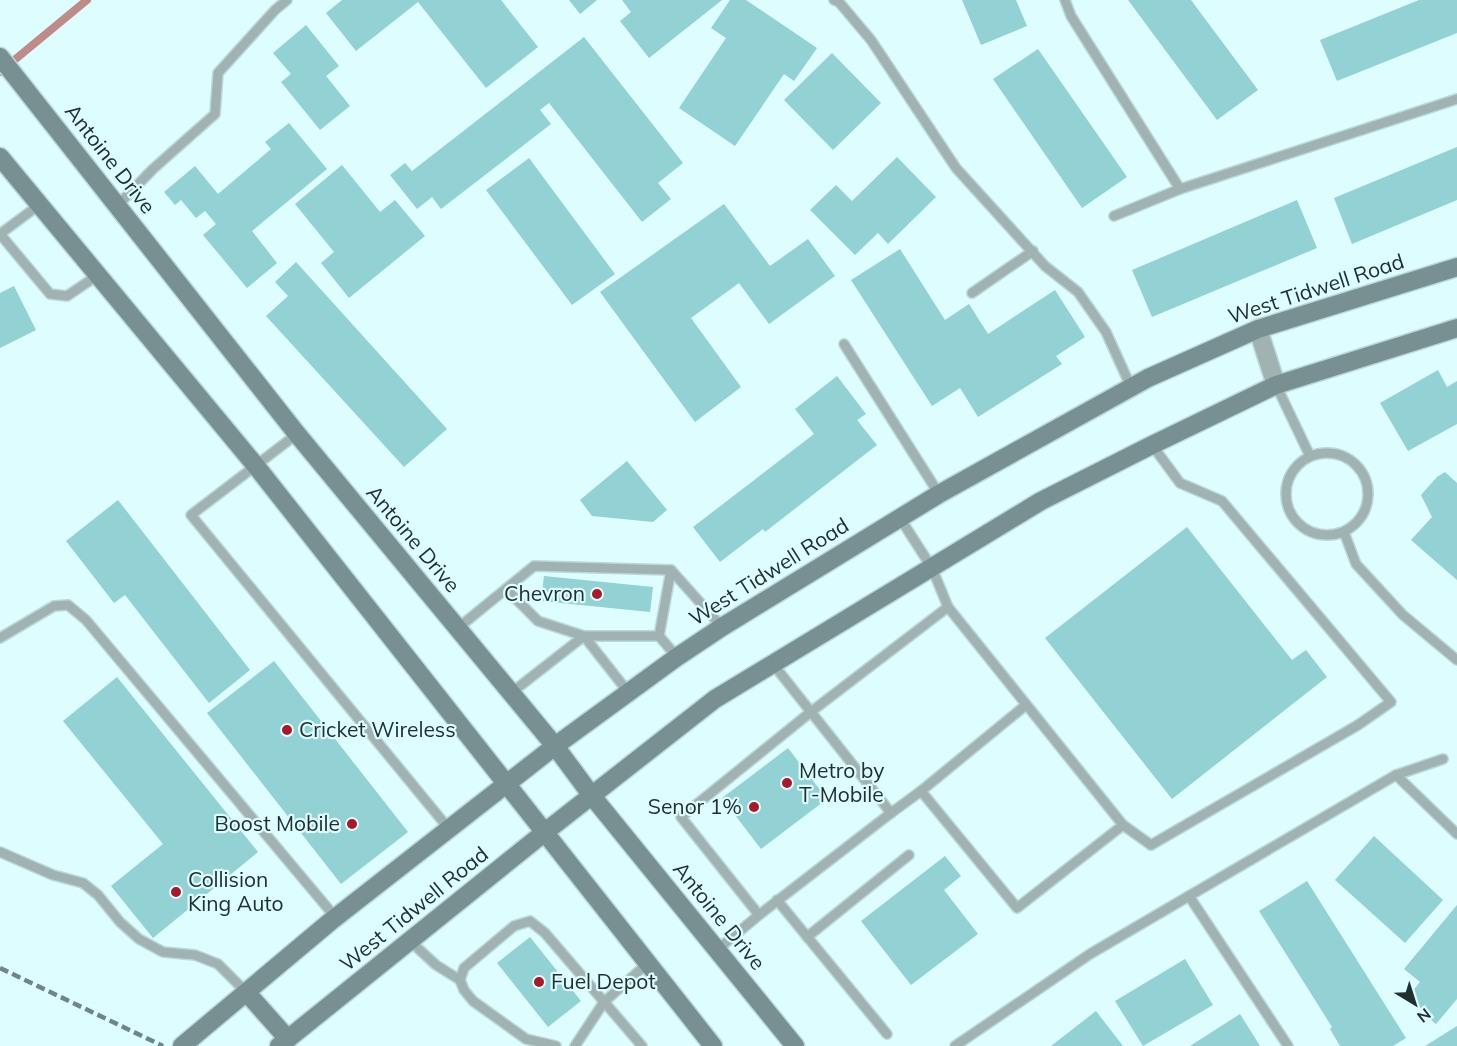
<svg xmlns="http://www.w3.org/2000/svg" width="1457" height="1046" viewBox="0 0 1457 1046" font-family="Mulish,sans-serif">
  <rect width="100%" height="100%" fill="#ddfdfe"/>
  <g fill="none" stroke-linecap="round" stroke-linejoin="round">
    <path stroke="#bf8b88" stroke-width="8" d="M0,72L87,0"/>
  </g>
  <g fill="#92d1d4">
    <path d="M342,0H501L538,47L486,88L418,2L356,51L326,13Z"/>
    <path d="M569,0H597L580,14Z"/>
    <path d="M622,0H722L649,58L620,21L631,12Z"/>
    <path d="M730,0H746L817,48L794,81L784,74L735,146L679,108L726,38L711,28Z"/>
    <path d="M962,0H1016L1027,26L981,45Z"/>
    <path d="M1128,0H1191L1258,90L1217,120Z"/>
    <path d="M1419,0H1457V33L1337,81L1320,40Z"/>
    <path d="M306,25L339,66L326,76L350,106L320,130L281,82L291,74L273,53Z"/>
    <path d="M584,37L683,163L658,183L671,199L642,222L549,103L540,110L551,124L441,209L432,197L417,209L390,175L405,163L412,171Z"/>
    <path d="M1038,49L1127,177L1082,208L993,79Z"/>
    <path d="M832,53L881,103L833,150L784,100Z"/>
    <path d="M289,123L327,169L252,231L277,263L247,288L203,235L216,224L205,211L196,218L181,200L175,205L164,192L195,166L218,194L271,149L265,142Z"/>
    <path d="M1457,147V200L1352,244L1334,198Z"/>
    <path d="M897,157L936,197L888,244L878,233L855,255L810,210L836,185L852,201Z"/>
    <path d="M529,158L615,274L572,305L486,190Z"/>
    <path d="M342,165L380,212L395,200L425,236L349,298L321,263L334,252L295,204Z"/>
    <path d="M1297,200L1317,248L1152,317L1132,270Z"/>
    <path d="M724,204L770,266L808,239L835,276L769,324L739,283L691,318L741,387L695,422L600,292Z"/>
    <path d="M900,249L945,320L969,304L988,334L1055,290L1085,337L1056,356L1062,364L978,417L960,388L932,406L851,280Z"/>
    <path d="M296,262L447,429L404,467L266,316L288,296L275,282Z"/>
    <path d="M14,286L36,330L0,348V293Z"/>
    <path d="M1438,370L1447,387L1457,381V424L1408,451L1380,403Z"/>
    <path d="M837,376L866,414L857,420L877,445L765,532L763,529L720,562L693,527L814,434L795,409Z"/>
    <path d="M627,461L667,510L653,522L592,516L580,500Z"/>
    <path d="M1445,472L1457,483V580L1411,540L1432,517L1421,495L1437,477Z"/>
    <path d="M118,500L250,670L209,703L125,595L114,603L66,541Z"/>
    <path d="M1187,527L1292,660L1306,650L1327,677L1172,799L1045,638Z"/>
    <path d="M544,576L653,587L650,612L541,601Z"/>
    <path d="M274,661L408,832L341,884L207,713Z"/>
    <path d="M117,677L258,852L153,938L111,886L163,844L63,721Z"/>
    <path d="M788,748L827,799L761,849L722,798Z"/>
    <path d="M1374,836L1443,900L1405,943L1335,880Z"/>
    <path d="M945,856L961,876L944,890L978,934L911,985L861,921Z"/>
    <path d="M1307,881L1406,1038L1393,1046H1340L1330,1029L1332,1027L1259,911Z"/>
    <path d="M1457,905V999L1436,1024L1406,999L1420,982L1404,969Z"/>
    <path d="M530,937L581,1001L548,1027L497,963Z"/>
    <path d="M1185,959L1213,1005L1143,1046L1115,1001Z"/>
    <path d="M1096,1011L1123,1046H1051Z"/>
    <path d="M1240,1014L1260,1046H1190Z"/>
    <path d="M1457,1026V1046H1425Z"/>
  </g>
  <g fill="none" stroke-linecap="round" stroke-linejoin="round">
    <defs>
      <g id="service">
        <path d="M834,0L839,2L871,40L956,168L1045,266L1078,292L1106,332L1131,387"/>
        <path d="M1065,0L1071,16L1180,189"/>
        <path d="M118,205L153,169L215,114L218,73L275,10L287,0"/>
        <path d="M1114,216L1180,189L1457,99"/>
        <path d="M0,234L50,294L67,296L98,275"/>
        <path d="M0,234L39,205"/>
        <path d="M972,293L1033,251"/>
        <path d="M844,344L939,494"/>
        <path d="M1276,385L1310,456"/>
        <path d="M297,434L191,515L449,829"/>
        <circle cx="1327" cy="494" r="41"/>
        <path d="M1344,532L1356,564L1403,615L1457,660"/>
        <path d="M506,589L538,621L584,636H659L671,570"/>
        <path d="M458,628L534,566L671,570L722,627"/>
        <path d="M659,636L677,657"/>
        <path d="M0,638L54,606L68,605L86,620L336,918"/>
        <path d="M773,664L891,813L921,791L1017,908L1123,825L948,607L932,568L900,518"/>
        <path d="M511,693L584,636L628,692"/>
        <path d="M1396,775L1457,834"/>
        <path d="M921,791L1026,705"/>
        <path d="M891,813L759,915L681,817L812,711L948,607"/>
        <path d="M1123,825L1151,845L1358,725L1391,702L1222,501L1180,483L1152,445"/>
        <path d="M0,852L53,875L83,883L98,895L120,922L139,939L163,952L195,955L218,964L247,993"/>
        <path d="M1189,896L1288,1046"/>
        <path d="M777,900L887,1034"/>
        <path d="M807,937L909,855"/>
        <path d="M410,941L436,965L460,980L464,990L473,1001L526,1039L556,1046"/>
        <path d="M717,950L759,915"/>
        <path d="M460,980L464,968L514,926L530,921L545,933L642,1046"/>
        <path d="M575,1046L604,1002L648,963"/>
        <path d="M955,1046L1090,954L1189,896L1396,775L1443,759"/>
      </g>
      <path id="minor" d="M1258,329L1276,385"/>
      <g id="secondary">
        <path d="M0,57L297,434L555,746L592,796L795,1046"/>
        <path d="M0,157L256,466L713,1046"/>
        <path d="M247,993L288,1039"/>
        <path d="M182,1046L331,921L555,746L677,657L722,627L939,494L1148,378L1258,329L1457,267"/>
        <path d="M279,1046L545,832L715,699L1041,501L1152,445L1276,385L1457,328"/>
      </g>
    </defs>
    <use href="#service" stroke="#bbd8d9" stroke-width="12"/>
    <use href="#minor" stroke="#bbd8d9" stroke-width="21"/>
    <use href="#secondary" stroke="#bbd8d9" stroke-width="21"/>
    <use href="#service" stroke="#a1b2b2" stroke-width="9"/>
    <use href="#minor" stroke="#a1b2b2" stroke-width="18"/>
    <use href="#secondary" stroke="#789091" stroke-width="18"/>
    <path stroke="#6f8586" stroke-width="4.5" stroke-dasharray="9 4.5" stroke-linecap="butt" d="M0,968L163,1046"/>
  </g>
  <g fill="#ac1829" stroke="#ddfdfe" stroke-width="2">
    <circle cx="597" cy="594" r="6"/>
    <circle cx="287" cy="730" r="6"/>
    <circle cx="787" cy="783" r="6"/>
    <circle cx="754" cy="807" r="6"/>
    <circle cx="352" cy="824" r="6"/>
    <circle cx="176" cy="892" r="6"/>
    <circle cx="539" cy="982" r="6"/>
  </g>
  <g text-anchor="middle" stroke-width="4.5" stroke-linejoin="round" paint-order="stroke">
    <g font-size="21" fill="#202f30" stroke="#ddfdfe">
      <text transform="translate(110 159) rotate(52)" y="7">Antoine Drive</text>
      <text transform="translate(1316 289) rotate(-18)" y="7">West Tidwell Road</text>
      <text transform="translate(413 539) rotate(50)" y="7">Antoine Drive</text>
      <text transform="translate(769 572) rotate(-32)" y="7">West Tidwell Road</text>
      <text transform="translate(414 909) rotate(-39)" y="7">West Tidwell Road</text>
      <text transform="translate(719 916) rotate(51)" y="7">Antoine Drive</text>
    </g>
    <g font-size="21" fill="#202f30" stroke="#ddfdfe" text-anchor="start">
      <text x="585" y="601" text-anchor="end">Chevron</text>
      <text x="299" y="737">Cricket Wireless</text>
      <text x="799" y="778">Metro by<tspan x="799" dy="24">T-Mobile</tspan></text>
      <text x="742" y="814" text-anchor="end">Senor 1%</text>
      <text x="340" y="831" text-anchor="end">Boost Mobile</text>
      <text x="188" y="887">Collision<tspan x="188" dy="24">King Auto</tspan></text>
      <text x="551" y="989">Fuel Depot</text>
    </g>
  </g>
  <g transform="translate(1415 1004) rotate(142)" stroke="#ddfdfe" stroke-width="4.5" paint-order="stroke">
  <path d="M0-4.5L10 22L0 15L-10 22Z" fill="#202f30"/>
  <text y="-9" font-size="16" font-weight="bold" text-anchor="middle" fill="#202f30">N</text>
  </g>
</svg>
